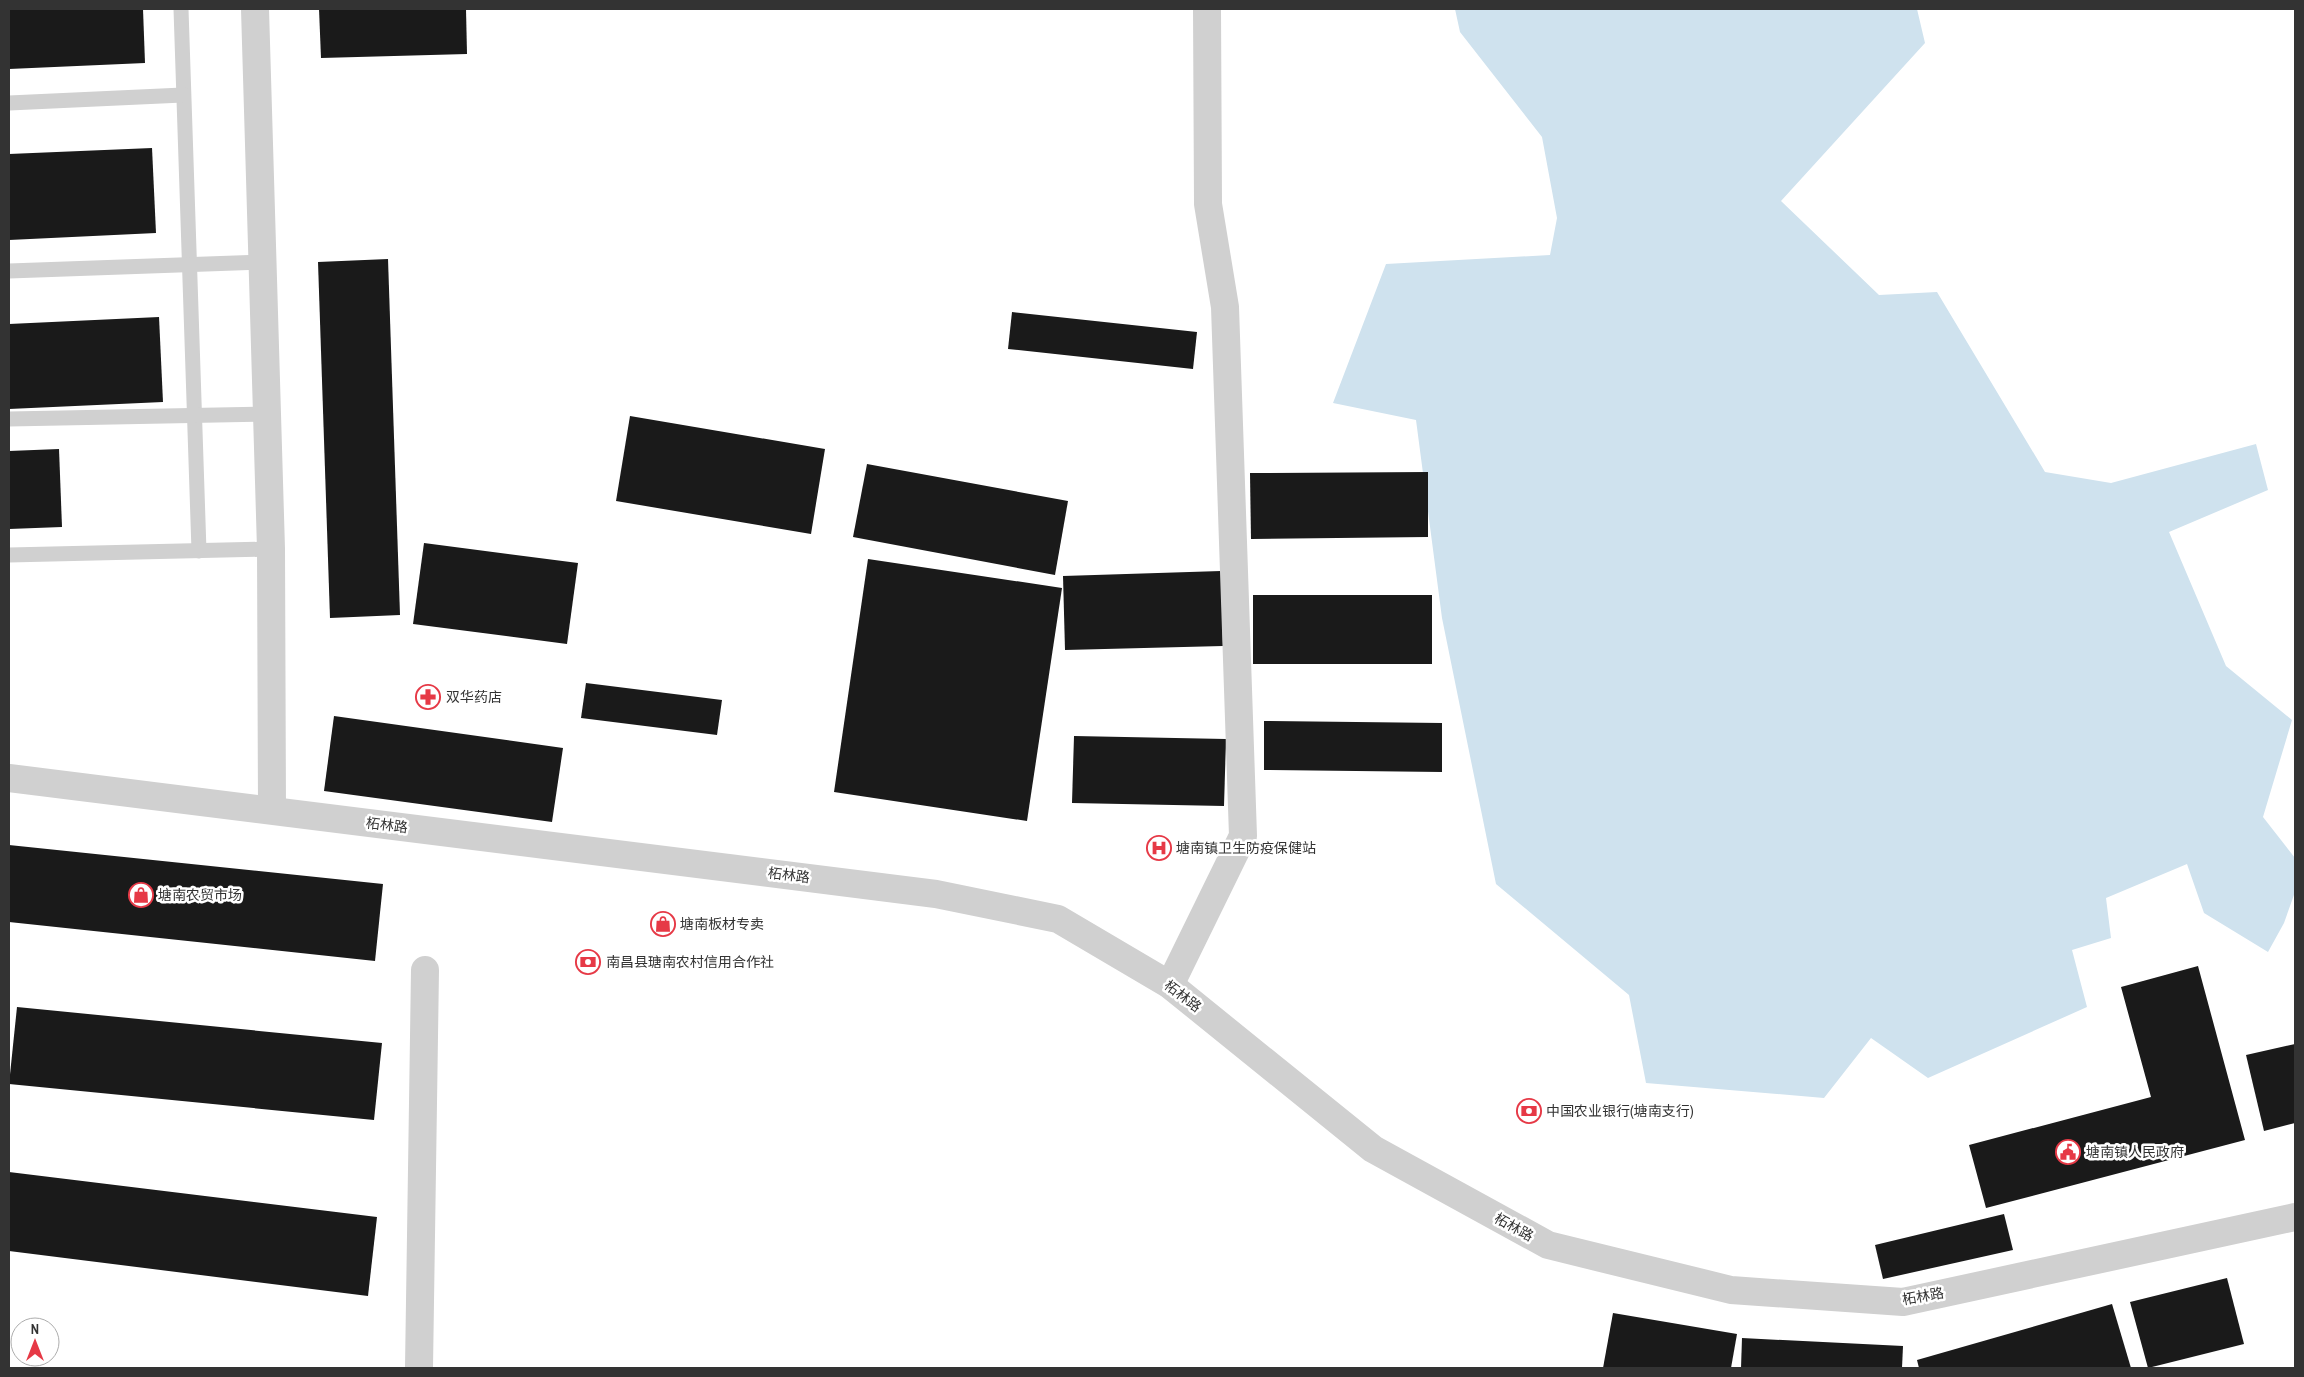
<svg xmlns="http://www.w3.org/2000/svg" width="2304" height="1377" viewBox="0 0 2304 1377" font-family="'Archivo Narrow','Noto Sans SC',sans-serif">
  <rect width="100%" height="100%" fill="#fff"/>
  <path fill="#cfe2ee" d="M1455,9H1917L1925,43L1781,201L1879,295L1937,292L2045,472L2111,483L2256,444L2268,490L2169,532L2226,666L2292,720L2263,817L2295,858V892L2284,923L2268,952L2204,913L2187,864L2106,898L2111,938L2072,950L2087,1007L1928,1078L1871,1038L1824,1098L1646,1083L1629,995L1496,884L1442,618L1416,420L1333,403L1386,264L1550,255L1557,218L1542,137L1460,32Z"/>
  <g fill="#1a1a1a">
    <path d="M9,9H143L145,63L9,69Z"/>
    <path d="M319,9H466L467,54L321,58Z"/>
    <path d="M152,148L156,233L9,240V154Z"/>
    <path d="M388,259L400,615L330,618L318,262Z"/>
    <path d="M1012,312L1197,332L1193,369L1008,349Z"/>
    <path d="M159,317L163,402L9,409V324Z"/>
    <path d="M630,416L825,449L811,534L616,501Z"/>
    <path d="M59,449L62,527L9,529V451Z"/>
    <path d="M867,464L1068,501L1055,575L853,537Z"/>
    <path d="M1428,472V537L1251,539L1250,473Z"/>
    <path d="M424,543L578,563L567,644L413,624Z"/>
    <path d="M868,559L1062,588L1027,821L834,792Z"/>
    <path d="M1221,571L1223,646L1065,650L1063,576Z"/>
    <rect x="1253" y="595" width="179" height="69"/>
    <path d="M586,683L722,700L717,735L581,718Z"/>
    <path d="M334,716L563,748L552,822L324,791Z"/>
    <path d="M1264,721L1442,723V772L1264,770Z"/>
    <path d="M1074,736L1226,739L1224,806L1072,803Z"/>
    <path d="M9,845L383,884L375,961L9,922Z"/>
    <path d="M2198,966L2245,1140L1986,1208L1969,1145L2151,1097L2121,987Z"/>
    <path d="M17,1007L382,1043L374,1120L9,1084Z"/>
    <path d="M2295,1044V1123L2264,1131L2246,1055Z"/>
    <path d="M9,1172L377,1217L368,1296L9,1251Z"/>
    <path d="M2004,1214L2013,1250L1883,1279L1875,1245Z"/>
    <path d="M2227,1278L2244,1344L2148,1368L2130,1302Z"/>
    <path d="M2112,1304L2131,1368H1919L1917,1360Z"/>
    <path d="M1613,1313L1737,1334L1731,1368H1603Z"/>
    <path d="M1742,1338L1903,1346L1902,1368H1741Z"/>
  </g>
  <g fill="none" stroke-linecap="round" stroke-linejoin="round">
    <g stroke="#d0d0d0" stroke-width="15">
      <path d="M181,9L199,551"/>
      <path d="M9,103L183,95"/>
      <path d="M9,271L263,262"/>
      <path d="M9,419L267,414"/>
      <path d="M9,555L271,549"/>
    </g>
    <g stroke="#d0d0d0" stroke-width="28">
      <path d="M255,9L271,549L272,810"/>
      <path d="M1170,985L1243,836L1225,307L1208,204L1207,9"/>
      <path d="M419,1368L425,970"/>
    </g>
    <path stroke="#d0d0d0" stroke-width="28" d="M9,778L936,894L1058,919L1170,985L1373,1149L1548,1245L1731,1290L1903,1302L2295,1217"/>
  </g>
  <defs>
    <symbol id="pharmacy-ring" viewBox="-11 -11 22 22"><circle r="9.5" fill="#fff" stroke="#e63946" stroke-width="1.5"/><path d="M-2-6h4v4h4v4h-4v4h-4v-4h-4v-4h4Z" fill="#e63946"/></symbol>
    <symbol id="hospital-ring" viewBox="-11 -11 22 22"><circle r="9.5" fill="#fff" stroke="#e63946" stroke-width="1.5"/><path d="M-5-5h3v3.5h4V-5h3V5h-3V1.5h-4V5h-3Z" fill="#e63946"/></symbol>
    <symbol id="shop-ring" viewBox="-11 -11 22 22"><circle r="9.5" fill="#fff" stroke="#e63946" stroke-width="1.5"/><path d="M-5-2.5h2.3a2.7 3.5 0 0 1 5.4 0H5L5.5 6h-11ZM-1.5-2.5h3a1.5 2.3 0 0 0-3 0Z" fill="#e63946"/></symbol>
    <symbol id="bank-ring" viewBox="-11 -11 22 22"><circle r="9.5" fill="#fff" stroke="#e63946" stroke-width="1.5"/><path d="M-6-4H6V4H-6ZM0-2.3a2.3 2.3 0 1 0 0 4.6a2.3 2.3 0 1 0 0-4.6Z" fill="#e63946"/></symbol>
    <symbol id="civic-ring" viewBox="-11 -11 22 22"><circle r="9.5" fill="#fff" stroke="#e63946" stroke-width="1.5"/><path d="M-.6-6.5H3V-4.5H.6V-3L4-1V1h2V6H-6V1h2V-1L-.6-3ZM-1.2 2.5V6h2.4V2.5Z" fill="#e63946"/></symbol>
  </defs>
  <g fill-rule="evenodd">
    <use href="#pharmacy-ring" x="414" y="683" width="28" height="28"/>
    <use href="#hospital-ring" x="1145" y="834" width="28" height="28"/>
    <use href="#shop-ring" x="127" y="881" width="28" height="28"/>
    <use href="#shop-ring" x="649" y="910" width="28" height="28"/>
    <use href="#bank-ring" x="574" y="948" width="28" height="28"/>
    <use href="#bank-ring" x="1515" y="1097" width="28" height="28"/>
    <use href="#civic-ring" x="2054" y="1138" width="28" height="28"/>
  </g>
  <g text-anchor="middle" stroke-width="5" stroke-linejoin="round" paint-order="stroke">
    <g font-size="14" fill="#333" stroke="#fff" text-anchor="start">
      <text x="446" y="702">双华药店</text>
      <text x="1176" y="853">塘南镇卫生防疫保健站</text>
      <text x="158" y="900">塘南农贸市场</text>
      <text x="680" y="929">塘南板材专卖</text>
      <text x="606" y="967">南昌县瑭南农村信用合作社</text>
      <text x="1546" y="1116">中国农业银行(塘南支行)</text>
      <text x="2086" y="1157">塘南镇人民政府</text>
    </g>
    <g font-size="14" fill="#333" stroke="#fff">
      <text transform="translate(387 825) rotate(7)" y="5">柘林路</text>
      <text transform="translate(789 875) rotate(7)" y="5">柘林路</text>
      <text transform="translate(1183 996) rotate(37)" y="5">柘林路</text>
      <text transform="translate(1514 1227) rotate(29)" y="5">柘林路</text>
      <text transform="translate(1923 1296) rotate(-10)" y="5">柘林路</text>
    </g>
  </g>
  <rect width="2304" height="1377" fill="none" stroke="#333333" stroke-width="20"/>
  <g transform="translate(35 1342)"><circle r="24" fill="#ffffff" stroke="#adadad"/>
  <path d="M0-4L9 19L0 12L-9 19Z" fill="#e63946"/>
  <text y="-8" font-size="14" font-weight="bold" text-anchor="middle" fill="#333333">N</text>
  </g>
</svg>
